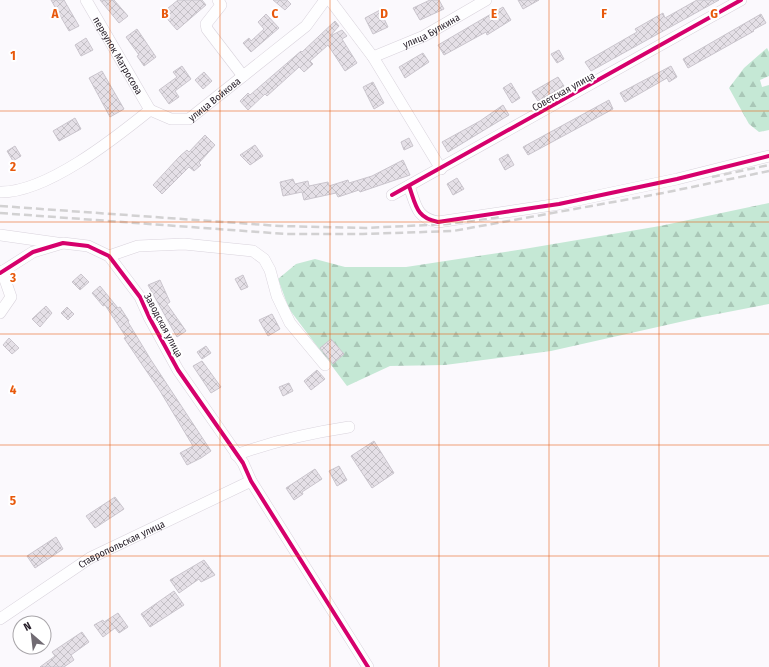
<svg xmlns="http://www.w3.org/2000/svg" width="769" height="667" viewBox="0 0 769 667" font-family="'Fira Sans Condensed',sans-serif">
  <defs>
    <pattern id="forest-firs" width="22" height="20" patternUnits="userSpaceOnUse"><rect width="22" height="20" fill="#c5e8d5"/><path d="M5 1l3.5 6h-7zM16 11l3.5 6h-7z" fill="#a9c7b7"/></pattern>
    <pattern id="building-cross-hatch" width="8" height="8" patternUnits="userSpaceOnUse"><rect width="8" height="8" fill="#e5e0e7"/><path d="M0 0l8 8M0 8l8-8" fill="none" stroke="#c4c0c6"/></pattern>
  </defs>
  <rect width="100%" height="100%" fill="#fbf9fd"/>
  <g fill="url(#forest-firs)">
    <path d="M767,48L769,52V76L760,80L762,87L769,85V130L759,132L749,124L729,88L744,68Z"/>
    <path d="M769,203V304L702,317L551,351L445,365L390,366L347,386L289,309L278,279L296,264L315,259L345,267H406L524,249L660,226Z"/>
  </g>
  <g fill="url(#building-cross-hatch)" stroke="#cac5cd">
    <path d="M51,0H64L79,26L69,31Z"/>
    <path d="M100,0H114L128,16L119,23Z"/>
    <path d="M178,0H202L206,5L177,30L162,13Z"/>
    <path d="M273,0H287L291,4L285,10Z"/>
    <path d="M430,0H439L444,9L420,20L413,8Z"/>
    <path d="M518,0H539L523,9Z"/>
    <path d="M697,0H719L591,71L585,62L637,32L635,29L663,13L665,18Z"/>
    <path d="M503,7L511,20L487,35L486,32L444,55L438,45Z"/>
    <path d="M380,10L388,27L373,34L365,18Z"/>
    <path d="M266,14L279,28L251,52L243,43L249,38L251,41L264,29L258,22Z"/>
    <path d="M761,14L766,23L753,30L754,31L688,68L683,59Z"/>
    <path d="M335,21L339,26L330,36L342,30L347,36L342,39L357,63L345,71L328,45L310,61L313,64L304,72L299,67L267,96L265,94L248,110L240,101L248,93L250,95L301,51L302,52Z"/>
    <path d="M137,29L156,57L144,66L137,56L139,55L126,37Z"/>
    <path d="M86,38L93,50L81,56L75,45Z"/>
    <path d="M559,50L564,59L557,63L551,54Z"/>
    <path d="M423,53L429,62L405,78L399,67Z"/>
    <path d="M182,66L191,79L175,91L179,97L169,104L159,90L177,77L173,72Z"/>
    <path d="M671,66L677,77L669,82L667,78L625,102L620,93Z"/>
    <path d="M102,71L124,109L110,117L89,78Z"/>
    <path d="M204,72L212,81L203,89L195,80Z"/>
    <path d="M558,77L564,86L538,101L532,92Z"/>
    <path d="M373,82L384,103L374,109L363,87Z"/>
    <path d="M511,83L520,98L512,103L503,88Z"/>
    <path d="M609,100L613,109L528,155L523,147Z"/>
    <path d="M503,105L509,115L448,152L442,142L480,121Z"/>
    <path d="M75,118L81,129L59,141L53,131Z"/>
    <path d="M205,135L215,145L199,163L201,165L194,171L189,167L162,194L153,185L180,156L187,150L189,152Z"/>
    <path d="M409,138L413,146L404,150L401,142Z"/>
    <path d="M255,145L263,156L250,165L240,155Z"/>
    <path d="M15,146L21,156L13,161L7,151Z"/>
    <path d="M508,154L514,165L505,170L499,159Z"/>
    <path d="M403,160L410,175L360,192L359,190L338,197L336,193L304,200L302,192L283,196L280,182L293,179L295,184L308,181L309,186L328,182L329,186L348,180L349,183L372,176Z"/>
    <path d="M457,178L464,189L453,195L447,184Z"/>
    <path d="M81,274L89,282L80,290L72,282Z"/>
    <path d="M243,275L248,287L241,290L235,279Z"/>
    <path d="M160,280L170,302L167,304L186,331L177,337L148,285Z"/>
    <path d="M100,286L118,308L120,307L129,321L128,322L151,360L211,451L201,458L187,465L180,453L193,446L160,391L124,338L126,337L105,305L103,306L92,293Z"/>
    <path d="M46,306L52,313L40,327L32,319Z"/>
    <path d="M67,307L74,314L68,320L61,313Z"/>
    <path d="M272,314L280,329L268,336L259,320Z"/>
    <path d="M9,338L19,348L12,354L3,345Z"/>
    <path d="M331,339L344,354L333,364L320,348Z"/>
    <path d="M206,346L211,353L202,359L197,352Z"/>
    <path d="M202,361L221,387L211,393L193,366Z"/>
    <path d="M317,370L325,379L311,390L304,381Z"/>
    <path d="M289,383L293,391L283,396L279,387Z"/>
    <path d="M374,441L394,473L372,488L351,456Z"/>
    <path d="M339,466L347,480L337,486L329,471Z"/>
    <path d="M315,469L322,479L302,492L303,494L294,500L286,488Z"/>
    <path d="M115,497L124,509L95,528L86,516Z"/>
    <path d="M56,537L63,549L35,568L27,556Z"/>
    <path d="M204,560L215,575L201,582L199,579L179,593L170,580Z"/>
    <path d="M174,591L184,605L150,627L141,614Z"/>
    <path d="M118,613L128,627L119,633L115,628L103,637L94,625L103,620L104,622Z"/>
    <path d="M82,632L89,642L71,655L74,660L64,667H40L55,656L52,652Z"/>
  </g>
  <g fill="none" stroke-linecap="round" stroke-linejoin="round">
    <defs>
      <g id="minor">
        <path id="s1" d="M86,0L150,110"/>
        <path d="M218,0L221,5L206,24L207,29L243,76"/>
        <path d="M330,0L373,57L441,169"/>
        <path id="s2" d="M373,57L424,36L486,0"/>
        <path id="s3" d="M150,110L171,119H189L306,26L325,0"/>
        <path d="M409,186C416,205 416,218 438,222L559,204L677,179L769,156"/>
        <path d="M0,192C46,193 114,139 150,110"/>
        <path d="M392,195L741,0"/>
        <path d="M0,235L57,243"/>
        <path d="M109,256L138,246L184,244L253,251L264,259L270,270L277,296L290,323L325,365"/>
        <path d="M0,273L33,252L63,243L88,246L109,256L140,297L149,317L178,370L243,463L251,481L368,667"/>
        <path d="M0,313L11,297L2,271"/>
        <path d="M236,455C273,441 310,433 349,427"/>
        <path id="s4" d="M0,619L90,558L251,481"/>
      </g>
    </defs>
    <use href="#minor" stroke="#d9d3dc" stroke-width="12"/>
    <use href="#minor" stroke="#fefeff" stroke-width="11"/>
    <g stroke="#d2d1d2" stroke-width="2.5" stroke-dasharray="8 4" stroke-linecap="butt">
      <path d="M712,177L769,165"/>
      <path d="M0,206L280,226L365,228L448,224L500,217"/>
      <path d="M0,213L286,234H363L453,231L663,193L769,171"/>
    </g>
    <defs>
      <g id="cycleway">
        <path d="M409,186C416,205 416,218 438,222L559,204L677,179L769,156"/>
        <path d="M392,195L741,0"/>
        <path d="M0,273L33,252L63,243L88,246L109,256L140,297L149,317L178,370L243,463L251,481L368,667"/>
      </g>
    </defs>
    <use href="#cycleway" stroke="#fff" stroke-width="6"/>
    <use href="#cycleway" stroke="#d6006c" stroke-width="4"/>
  </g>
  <path fill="none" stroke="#e8590c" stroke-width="1" stroke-opacity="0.55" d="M110,0V667M220,0V667M330,0V667M439,0V667M549,0V667M659,0V667M0,111H769M0,222H769M0,334H769M0,445H769M0,556H769"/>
  <g text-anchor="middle" stroke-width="4" stroke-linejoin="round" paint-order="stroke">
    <g font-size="10" fill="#261e28" stroke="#fff">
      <text dy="4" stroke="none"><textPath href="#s2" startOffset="64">улица Булкина</textPath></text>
      <text dy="4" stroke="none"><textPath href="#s1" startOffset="64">переулок Матросова</textPath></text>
      <text transform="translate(563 91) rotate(-29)" y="4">Советская улица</text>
      <text dy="4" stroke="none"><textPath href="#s3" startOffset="73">улица Войкова</textPath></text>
      <text transform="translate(164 325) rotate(62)" y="4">Заводская улица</text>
      <text dy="4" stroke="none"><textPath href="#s4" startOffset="143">Ставропольская улица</textPath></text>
    </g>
  </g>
  <g font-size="13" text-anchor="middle" font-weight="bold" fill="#e8590c" stroke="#fff" stroke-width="4" stroke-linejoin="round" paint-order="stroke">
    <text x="55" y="18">A</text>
    <text x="165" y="18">B</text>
    <text x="275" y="18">C</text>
    <text x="384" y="18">D</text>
    <text x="494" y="18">E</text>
    <text x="604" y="18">F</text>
    <text x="714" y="18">G</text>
    <text x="13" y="60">1</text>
    <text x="13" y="171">2</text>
    <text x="13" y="282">3</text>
    <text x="13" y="394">4</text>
    <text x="13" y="505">5</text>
  </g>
  <g transform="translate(32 635) rotate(332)"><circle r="19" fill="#ffffff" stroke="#a8a5a9"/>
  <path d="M0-3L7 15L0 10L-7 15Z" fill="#716b73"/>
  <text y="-6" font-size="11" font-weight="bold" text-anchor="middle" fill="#261e28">N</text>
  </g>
</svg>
